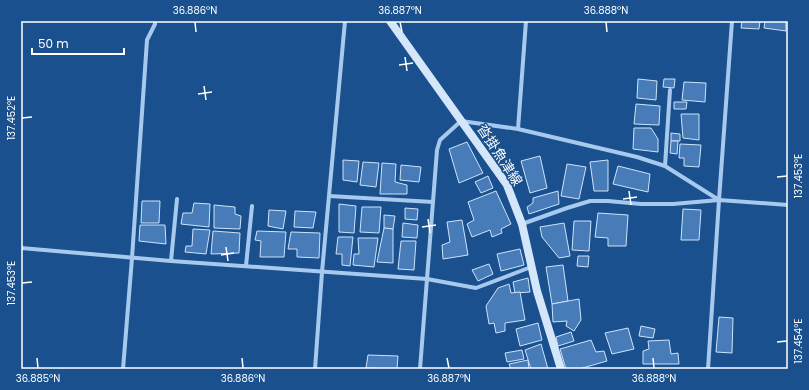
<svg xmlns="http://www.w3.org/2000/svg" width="809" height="390" viewBox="0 0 809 390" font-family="Poppins,'Noto Sans JP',sans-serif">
  <rect width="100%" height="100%" fill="#1a508e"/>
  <g fill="#477cb8" stroke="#cde3fa">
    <path d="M742,21H760L759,29L741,28Z"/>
    <path d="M765,21H786V31L764,28Z"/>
    <path d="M638,79L657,81L656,100L637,98Z"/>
    <path d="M664,79H675L674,88L663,87Z"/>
    <path d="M684,82L706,83L705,102L682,100Z"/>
    <path d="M674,102H687L686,109H674Z"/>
    <path d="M636,104L660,106L659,125L634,124Z"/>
    <path d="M681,114H699V140L683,138Z"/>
    <path d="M634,128H651L658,139V152L633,149Z"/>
    <path d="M671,133L680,134V141H671Z"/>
    <path d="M671,141H678L677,154L670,153Z"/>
    <path d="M467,142L483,173L459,183L449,149Z"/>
    <path d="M680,144L701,145L699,167L684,166V158H679Z"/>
    <path d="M540,156L547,188L530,193L521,161Z"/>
    <path d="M343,160L359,161L357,182L343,180Z"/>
    <path d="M608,160V191H594L590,162Z"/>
    <path d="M363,162L379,163L376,187L360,185Z"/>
    <path d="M382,163L396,164L395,182L407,185V194H380Z"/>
    <path d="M567,164L586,167L579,199L561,196Z"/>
    <path d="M401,165L421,167L419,182L400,180Z"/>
    <path d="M618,166L650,174L648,192L613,184Z"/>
    <path d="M488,176L493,188L481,193L475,182Z"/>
    <path d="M496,191L511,224L501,229L502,233L492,237L490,230L472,237L467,224L474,220L468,202Z"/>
    <path d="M558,191L559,204L529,214L527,207L533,203V198Z"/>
    <path d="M142,201H160L159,223H141Z"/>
    <path d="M194,203L210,204L209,227L181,224L183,213H192Z"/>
    <path d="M339,204L356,206L354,233L339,232Z"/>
    <path d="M214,205L235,207V214L241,216L240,229L214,228Z"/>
    <path d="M362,207H381L379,233L360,232Z"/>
    <path d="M405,208L418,209L417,220L405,219Z"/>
    <path d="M683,209L701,210L699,240H681Z"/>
    <path d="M269,210L286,211L283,229L268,226Z"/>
    <path d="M295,211L316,212L313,228L294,227Z"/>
    <path d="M598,213L628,215L626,246H608V238L595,237Z"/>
    <path d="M384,215L395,216L393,229L384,228Z"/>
    <path d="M462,220L468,255L443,259L442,245L450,242L447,222Z"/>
    <path d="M574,221H591L589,251L572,250Z"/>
    <path d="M403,223L418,225L417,238L402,237Z"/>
    <path d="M564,223L570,256L559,258L542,237L540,227Z"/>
    <path d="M140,225H165L166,244L139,241Z"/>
    <path d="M384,228L393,229V263L377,262Z"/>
    <path d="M193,229L210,230L206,254L185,252L186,246H192Z"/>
    <path d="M213,231L240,233L239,253L211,254Z"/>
    <path d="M257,231L286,232L284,257H260L261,241L255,240Z"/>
    <path d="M291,232L320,233L319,258L297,257V249H288Z"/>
    <path d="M338,237H353L350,266L342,265V254H336Z"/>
    <path d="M358,238H378L374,267L353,265L354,254H359Z"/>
    <path d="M401,241H416L414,270L398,269Z"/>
    <path d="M520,249L524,265L501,271L497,254Z"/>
    <path d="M578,256H589L588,267L577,266Z"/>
    <path d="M489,264L493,274L478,281L472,270Z"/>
    <path d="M563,265L568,301L552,304L546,267Z"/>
    <path d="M528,278L530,292L515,293L513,282Z"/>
    <path d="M509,284L511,293L520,292L525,320L505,323V331L496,333L494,323L489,324L486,306L498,288Z"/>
    <path d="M579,299L581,320L574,331L566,326L567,321L553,322L552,304Z"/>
    <path d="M719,317L733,318L732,353L716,352Z"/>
    <path d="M538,323L542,340L520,346L516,329Z"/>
    <path d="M641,326L655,329L653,338L639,336Z"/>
    <path d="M628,328L634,349L612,354L605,333Z"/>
    <path d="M571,332L574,341L558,346L556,337Z"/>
    <path d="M591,340L596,352L604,351L607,361L579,369H566L560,349Z"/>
    <path d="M669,340L671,354L678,353L679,364H643V351L649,349L648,341Z"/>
    <path d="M541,344L548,369H531L525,350Z"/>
    <path d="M522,350L524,359L507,362L505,353Z"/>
    <path d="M368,355L398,356L397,369L366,368Z"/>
    <path d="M528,360L529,369H511L509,364Z"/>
  </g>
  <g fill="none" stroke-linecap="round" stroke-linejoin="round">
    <g stroke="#a7c9ee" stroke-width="4">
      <path d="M518,129L526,21"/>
      <path d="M665,166L670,90"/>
      <path d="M329,196L433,202"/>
      <path d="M522,224L567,208L590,201H608L641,204H673L719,200L788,205"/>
      <path d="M21,248L171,261L427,279L476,288L531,267"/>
      <path d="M171,261L177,199"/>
      <path d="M246,266L252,206"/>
      <path d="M123,369L132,258L147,40L155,24V21"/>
      <path d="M315,369L322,272L345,21"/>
      <path d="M420,369L437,150L440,140L461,121L518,129L637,157L665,166L719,200"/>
      <path d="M708,369L719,200L732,21"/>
    </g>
    <path stroke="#d4e6fa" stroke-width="8" d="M390,21L507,185L522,224L537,291L561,369"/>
  </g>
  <path fill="none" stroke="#fff" stroke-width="1.5" d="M195,22L196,32M400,22L402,32M606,22L607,32M405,57L407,71M399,65L413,63M204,86L206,100M198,94L212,92M22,118L32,117M777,177L787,176M629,191L631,205M623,199L637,197M428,219L430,233M422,227L436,225M226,247L228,261M221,255L234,253M22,283L32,282M777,342L787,341M37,358L38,368M242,358L243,368M447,358L449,368M653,358L654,368"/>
  <g text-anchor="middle" stroke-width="3" stroke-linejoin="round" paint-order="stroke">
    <g font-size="14" fill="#fff" stroke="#1a508e">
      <text transform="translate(500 155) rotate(57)" y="5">沓掛魚津線</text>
    </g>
  </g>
  <rect width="809" height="390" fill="none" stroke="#1a508e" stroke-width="44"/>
  <path d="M32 48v6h92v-6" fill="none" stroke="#ffffff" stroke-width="2"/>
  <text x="38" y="48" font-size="12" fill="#ffffff" stroke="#1a508e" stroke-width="3" paint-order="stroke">50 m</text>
  <rect x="22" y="22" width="765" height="346" fill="none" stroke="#fff" stroke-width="1.5"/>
  <g font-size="10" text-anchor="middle" fill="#fff">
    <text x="195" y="14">36.886°N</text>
    <text x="400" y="14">36.887°N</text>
    <text x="606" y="14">36.888°N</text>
    <text transform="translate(11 118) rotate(-90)" y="4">137.452°E</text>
    <text transform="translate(798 176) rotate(-90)" y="4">137.453°E</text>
    <text transform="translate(11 283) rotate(-90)" y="4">137.453°E</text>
    <text transform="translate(798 341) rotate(-90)" y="4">137.454°E</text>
    <text x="38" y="382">36.885°N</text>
    <text x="243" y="382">36.886°N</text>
    <text x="449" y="382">36.887°N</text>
    <text x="654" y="382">36.888°N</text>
  </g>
</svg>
